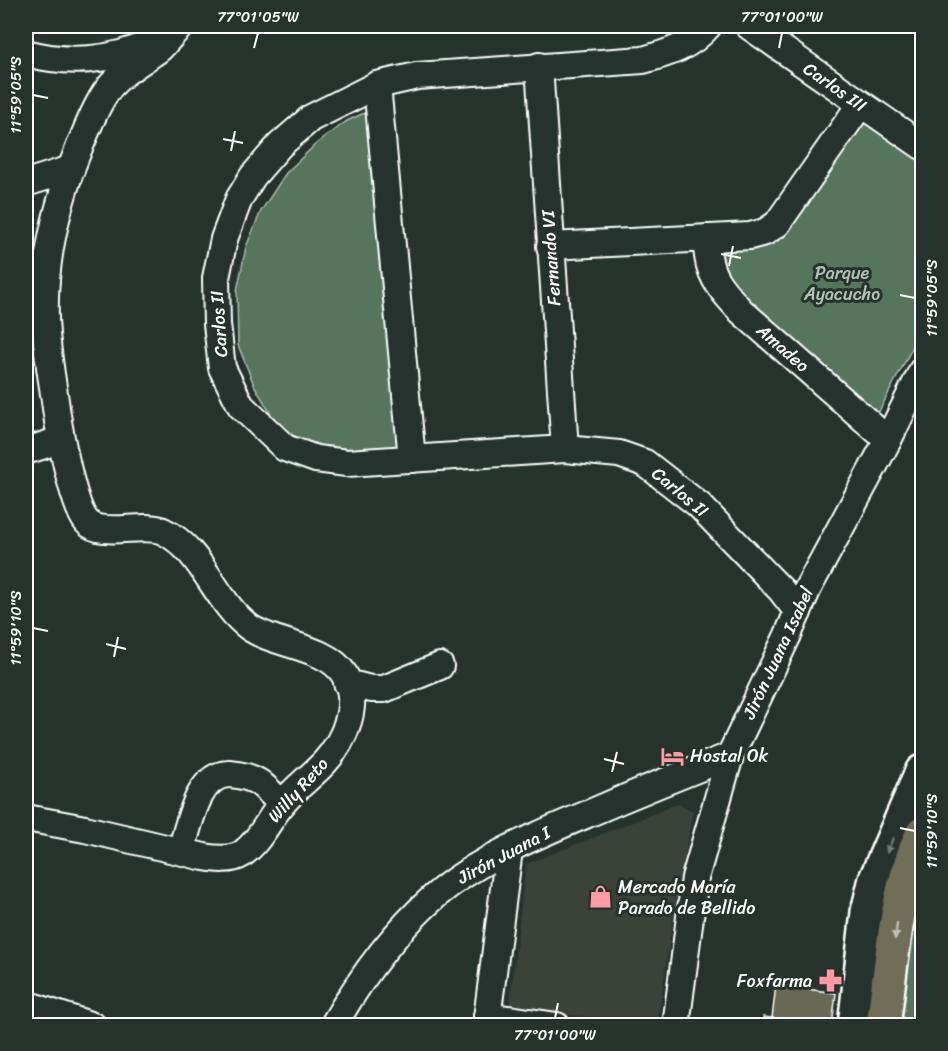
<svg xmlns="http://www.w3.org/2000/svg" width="948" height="1051" viewBox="0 0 948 1051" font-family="Sriracha,sans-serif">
  <rect width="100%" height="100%" fill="#26332d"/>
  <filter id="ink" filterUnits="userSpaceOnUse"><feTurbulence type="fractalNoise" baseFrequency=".0167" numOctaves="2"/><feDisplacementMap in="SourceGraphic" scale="12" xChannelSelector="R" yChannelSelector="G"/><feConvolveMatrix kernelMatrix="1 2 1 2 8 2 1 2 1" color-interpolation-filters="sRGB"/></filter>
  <g filter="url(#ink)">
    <path fill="#3a4338" d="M678,804L693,811L671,931L657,1025L509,1008L526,864Z"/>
    <g fill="#54745d" stroke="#aabaae" stroke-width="1.5">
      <path d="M375,108L403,447L390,456L324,451L293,437L284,431L275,421L254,385L238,345L237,291L246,247L261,211L286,173L317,143L347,121Z"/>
      <path d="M861,117L922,160V329L875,419L749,307L720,265L724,241L749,240Z"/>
      <path d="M922,862V1025L897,1026Z"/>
    </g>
    <g fill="#696753" stroke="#fff" stroke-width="1.5">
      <path d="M776,985L836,993L832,1026L772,1018Z"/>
      <path d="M763,1017L772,1018L827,1026H762Z"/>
    </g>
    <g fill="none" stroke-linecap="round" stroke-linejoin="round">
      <defs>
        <g id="minor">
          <path d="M708,26C691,46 669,53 643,60L417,76L377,85L311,118L280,145L253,176L239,199L224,239L216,278L217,324L222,368L241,406L285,448L316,459L347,463L565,449L619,454L645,463L699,505L781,590L798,612"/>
          <path d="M749,26L922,146"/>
          <path d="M26,53C67,64 111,62 150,43"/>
          <path d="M539,66L565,449"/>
          <path d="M377,85L412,459"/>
          <path d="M26,183L71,169"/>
          <path d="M707,238C706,273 718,286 741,311L888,440"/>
          <path d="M550,246L750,236L765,232L777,224L860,105"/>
          <path d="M26,451L60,440"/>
          <path d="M347,683L371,689H384L440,666"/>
          <path d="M26,818L85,829L204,857C216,859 231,861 242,854C259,842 268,821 281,805C294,789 311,777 325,762C345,740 361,702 344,674C327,646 274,645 249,627C215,602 203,550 163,531C143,522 102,538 87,522C73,507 59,430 56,408C52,378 46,348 45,318C43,259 57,203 79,148C87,130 94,109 106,92C116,77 133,67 149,56C153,53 159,50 162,46C169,39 173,32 181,26"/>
          <path d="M181,851C189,826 197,773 230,774C241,775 253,778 261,784C268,790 275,797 282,804"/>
          <path d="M26,1004L93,1026"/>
          <path d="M487,1016L557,1026"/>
          <path d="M333,1026C361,977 392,934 434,897C478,859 537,835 590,813C636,793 683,774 730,756"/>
          <path d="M486,1026L509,850"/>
          <path d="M676,1026L695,878L730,756L787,637L808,588L888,440L922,371"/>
        </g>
        <path id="tertiary" d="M855,1026L868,912L876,879L922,772"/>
        <path id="primary" d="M883,1026C892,961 895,894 922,834"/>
      </defs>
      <use href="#minor" stroke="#fff" stroke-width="30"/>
      <use href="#tertiary" stroke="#fff" stroke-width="38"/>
      <use href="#primary" stroke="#fff" stroke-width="38"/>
      <use href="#minor" stroke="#26332d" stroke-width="26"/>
      <use href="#tertiary" stroke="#26332d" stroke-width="33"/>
      <use href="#primary" stroke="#716e59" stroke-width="33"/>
    </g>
    <defs><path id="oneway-solid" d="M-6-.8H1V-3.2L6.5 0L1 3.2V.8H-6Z" transform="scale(1.5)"/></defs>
    <use fill="#727a76" href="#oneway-solid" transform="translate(890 845) rotate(113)"/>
    <use fill="#bfbeb4" href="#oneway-solid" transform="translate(896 931) rotate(98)"/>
  </g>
  <path fill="none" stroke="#fff" stroke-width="2" d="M254,48L258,33M779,48L782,33M33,95L48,98M223,139L243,143M231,151L235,131M721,254L741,258M729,266L733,246M900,295L915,298M33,628L48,631M106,644L126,649M114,657L118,637M604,759L624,764M612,772L617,752M900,828L915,831M555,1018L558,1003"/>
  <defs>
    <symbol id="hotel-bare" viewBox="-9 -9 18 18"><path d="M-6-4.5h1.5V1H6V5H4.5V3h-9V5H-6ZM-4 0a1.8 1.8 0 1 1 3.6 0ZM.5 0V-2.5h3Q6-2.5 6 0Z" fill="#ff9aa2" stroke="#26332d" stroke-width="2.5" paint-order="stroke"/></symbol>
    <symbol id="shop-bare" viewBox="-9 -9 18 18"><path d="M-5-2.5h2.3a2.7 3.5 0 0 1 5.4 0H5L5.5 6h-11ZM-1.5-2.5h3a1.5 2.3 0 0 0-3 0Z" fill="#ff9aa2" stroke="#26332d" stroke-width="2.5" paint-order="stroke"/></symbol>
    <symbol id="pharmacy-bare" viewBox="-9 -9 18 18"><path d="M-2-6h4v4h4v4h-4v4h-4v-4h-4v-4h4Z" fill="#ff9aa2" stroke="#26332d" stroke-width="2.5" paint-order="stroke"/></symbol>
  </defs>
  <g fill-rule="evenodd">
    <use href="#hotel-bare" x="656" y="740" width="33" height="33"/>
    <use href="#shop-bare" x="584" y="880" width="33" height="33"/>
    <use href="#pharmacy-bare" x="814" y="964" width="33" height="33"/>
  </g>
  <g text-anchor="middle" stroke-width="6" stroke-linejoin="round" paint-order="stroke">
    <g font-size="18" fill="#fff" stroke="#26332d">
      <text transform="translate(835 87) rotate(35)" y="6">Carlos III</text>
      <text transform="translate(551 258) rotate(-94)" y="6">Fernando VI</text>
      <text transform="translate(219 324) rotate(-94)" y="6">Carlos II</text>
      <text transform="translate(783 348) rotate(41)" y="6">Amadeo</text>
      <text transform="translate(680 492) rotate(40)" y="6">Carlos II</text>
      <text transform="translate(778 653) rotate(-65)" y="6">Jirón Juana Isabel</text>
      <text transform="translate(298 790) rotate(-48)" y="6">Willy Reto</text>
      <text transform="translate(504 855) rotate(-28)" y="6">Jirón Juana I</text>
    </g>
    <g font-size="18" fill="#b2c0b6" stroke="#26332d">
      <text x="842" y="279">Parque<tspan x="842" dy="21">Ayacucho</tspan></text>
    </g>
    <g font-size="18" fill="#fff" stroke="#26332d" text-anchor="start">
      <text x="690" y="762">Hostal Ok</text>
      <text x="618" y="893">Mercado María<tspan x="618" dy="21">Parado de Bellido</tspan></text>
      <text x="812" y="987" text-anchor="end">Foxfarma</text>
    </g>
  </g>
  <rect width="948" height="1051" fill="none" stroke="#26332d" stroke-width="66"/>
  <rect x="33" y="33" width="882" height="985" fill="none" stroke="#fff" stroke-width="2"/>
  <g font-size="15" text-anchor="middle" fill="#fff">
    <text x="258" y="22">77°01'05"W</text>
    <text x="782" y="22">77°01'00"W</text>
    <text transform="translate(16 95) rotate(-90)" y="5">11°59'05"S</text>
    <text transform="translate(932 298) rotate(-90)" y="5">11°59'05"S</text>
    <text transform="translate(16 628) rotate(-90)" y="5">11°59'10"S</text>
    <text transform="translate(932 831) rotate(-90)" y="5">11°59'10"S</text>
    <text x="555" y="1040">77°01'00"W</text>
  </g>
</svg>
